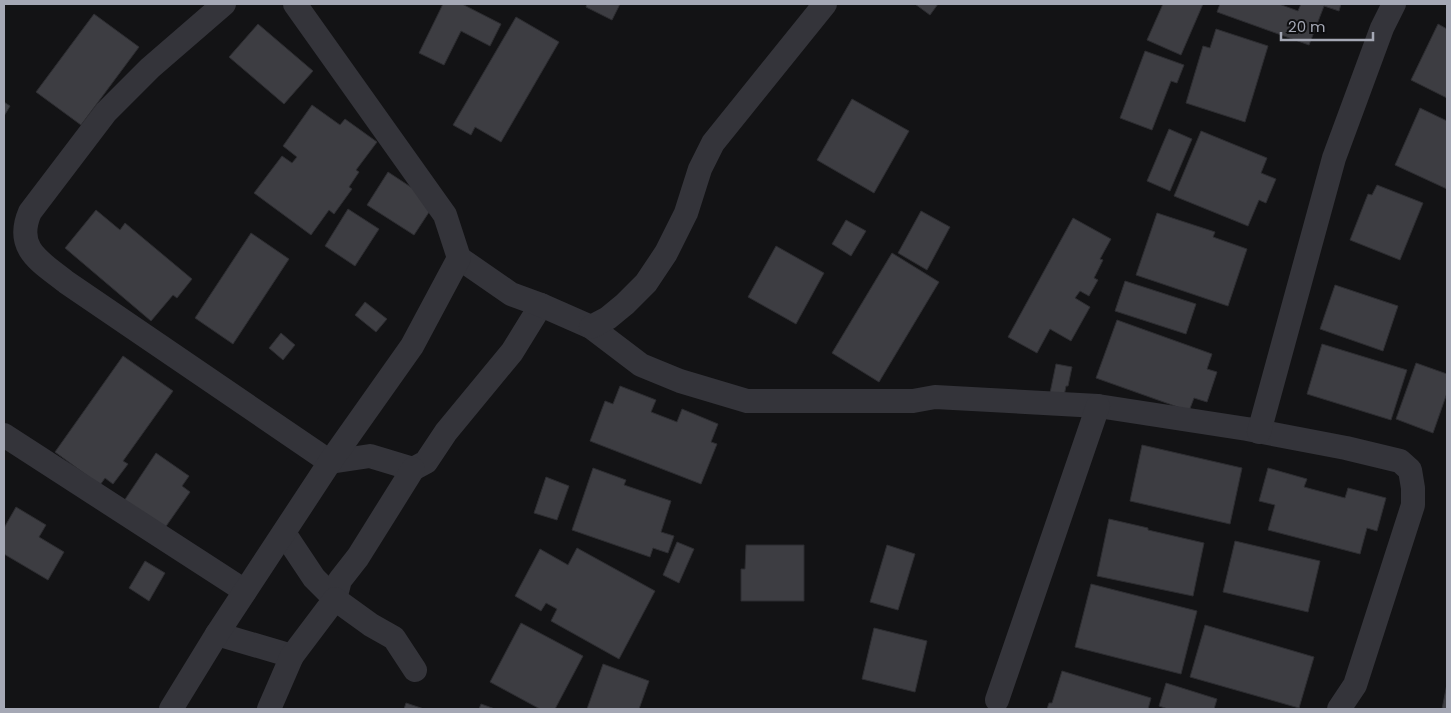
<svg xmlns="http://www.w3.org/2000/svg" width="1451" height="713" viewBox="0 0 1451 713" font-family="Poppins,sans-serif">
  <rect width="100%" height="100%" fill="#131315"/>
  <g fill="#3d3d42" stroke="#2d2d31">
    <path d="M443,4H462L501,24L490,46L461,31L444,65L419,53Z"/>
    <path d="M587,4H620L612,20L586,7Z"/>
    <path d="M915,4H938L930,15Z"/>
    <path d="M1163,4H1203L1181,55L1147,40Z"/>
    <path d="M1220,4H1279L1298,11L1301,4H1341L1339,11L1324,6L1309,45L1217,12Z"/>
    <path d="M94,14L139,47L81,125L36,92Z"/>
    <path d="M516,17L559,42L501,142L475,127L471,135L453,125Z"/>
    <path d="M258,24L313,71L284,104L229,57Z"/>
    <path d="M1438,24L1447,29V98L1411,80Z"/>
    <path d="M1216,29L1268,46L1245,122L1186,103L1203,46L1210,48Z"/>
    <path d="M1145,51L1184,65L1177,83L1171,81L1152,130L1120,118Z"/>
    <path d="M852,99L909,131L874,193L817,160Z"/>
    <path d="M4,102L10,106L4,116Z"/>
    <path d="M312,105L340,125L345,119L377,142L356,170L359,172L349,187L352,189L334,214L329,210L311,235L254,193L282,156L292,163L297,157L283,146Z"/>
    <path d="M1420,108L1447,121V189L1395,165Z"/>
    <path d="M1169,129L1192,139L1170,191L1147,181Z"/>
    <path d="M1201,131L1267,158L1261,173L1276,179L1266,203L1259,200L1248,226L1174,196Z"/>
    <path d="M388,172L435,203L414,235L367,205Z"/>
    <path d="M1377,185L1423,203L1400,260L1350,240L1368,194L1372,195Z"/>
    <path d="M348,209L379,229L355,266L325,246Z"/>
    <path d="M96,210L120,230L125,223L192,279L177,298L173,295L151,321L65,248Z"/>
    <path d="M921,211L950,227L927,270L898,253Z"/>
    <path d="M1157,213L1215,232L1213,237L1247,249L1228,306L1136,275Z"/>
    <path d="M1073,218L1111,239L1100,259L1103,260L1094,278L1098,280L1089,296L1080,291L1075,298L1090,307L1071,341L1050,329L1037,353L1008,337Z"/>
    <path d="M846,220L866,231L851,256L832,244Z"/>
    <path d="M251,233L289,259L233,344L195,318Z"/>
    <path d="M776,246L824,273L796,324L748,297Z"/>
    <path d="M892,253L939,282L879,382L832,353Z"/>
    <path d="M1125,281L1196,304L1186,334L1115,311Z"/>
    <path d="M1335,285L1398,306L1383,351L1320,329Z"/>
    <path d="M365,302L387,319L376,332L355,315Z"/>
    <path d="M1117,320L1212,354L1207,369L1217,372L1207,402L1194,398L1189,411L1096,378Z"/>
    <path d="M281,333L295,345L283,360L269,348Z"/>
    <path d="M1322,344L1407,370L1391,420L1307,394Z"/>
    <path d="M123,356L173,391L123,461L128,464L113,484L105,478L100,485L55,452Z"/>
    <path d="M1416,363L1447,374V393L1433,433L1396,419Z"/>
    <path d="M1056,364L1072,367L1068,386H1066L1064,396L1050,393Z"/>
    <path d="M620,386L656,400L651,412L677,422L682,409L718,424L711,442L717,444L701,484L590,441L605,401L613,404Z"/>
    <path d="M1142,445L1242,468L1230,524L1130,501Z"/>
    <path d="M156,453L189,476L182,486L190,492L162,532L122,504Z"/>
    <path d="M593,468L626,480L624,485L671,501L661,532L674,536L668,553L653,548L650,557L572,530Z"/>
    <path d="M1268,468L1307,479L1304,487L1345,498L1348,488L1386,498L1377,531L1367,528L1360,554L1268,530L1275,505L1259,501Z"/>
    <path d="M546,477L569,486L557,520L534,513Z"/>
    <path d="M16,507L46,525L39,537L64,552L48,580L4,554V528Z"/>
    <path d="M1109,519L1148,528V530L1204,543L1193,596L1097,576Z"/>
    <path d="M1235,541L1320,561L1308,612L1223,592Z"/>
    <path d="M677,542L694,549L679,583L663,575Z"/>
    <path d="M746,545H804V601H741V569H745Z"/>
    <path d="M887,545L915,554L898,610L870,602Z"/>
    <path d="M577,548L655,591L619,659L551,621L557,609L546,603L541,611L515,596L540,549L568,565Z"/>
    <path d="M145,561L165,573L149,601L129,588Z"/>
    <path d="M1091,584L1197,611L1181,674L1075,647Z"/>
    <path d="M521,623L583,656L555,709H540L490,682Z"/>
    <path d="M1205,625L1314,657L1299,708L1190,677Z"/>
    <path d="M874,628L927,641L915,692L862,679Z"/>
    <path d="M603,664L649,681L639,709H587Z"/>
    <path d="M1062,671L1151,698L1148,709H1047L1049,703H1052Z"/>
    <path d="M1166,683L1217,699L1214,709H1168L1159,706Z"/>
    <path d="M1447,684V709H1442Z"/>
    <path d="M406,703L424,709H404Z"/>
    <path d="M481,704L495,709H479Z"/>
  </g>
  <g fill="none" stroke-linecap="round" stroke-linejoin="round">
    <g stroke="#34343a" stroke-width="24">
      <path d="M224,4L150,68L106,112L30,212C14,249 41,262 66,282L330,462L370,456L413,469L426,462L446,432L512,352L541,305"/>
      <path d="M459,258L511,294L541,305L591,327L641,365L680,381L747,401H913L935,397L1098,406L1247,429L1346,448L1400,461L1410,470L1413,488V505L1355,685L1339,709"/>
      <path d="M591,327L608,318L625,304L646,283L666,253L686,213L700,169L713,143L825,4"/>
      <path d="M1259,432L1334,158L1382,28L1394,4"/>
      <path d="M4,435L245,591"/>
      <path d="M284,533L314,578L335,599L340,580L358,557L413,469"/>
      <path d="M217,634L292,656"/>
      <path d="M997,700L1098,406"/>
      <path d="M171,709L217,634L330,462L412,346L459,258L445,215L295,4"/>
      <path d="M269,709L292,656L335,599L371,625L394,638L415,670"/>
    </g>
  </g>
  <rect width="1451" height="713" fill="none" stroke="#a5a8b5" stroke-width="10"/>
  <path d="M1281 32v8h92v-8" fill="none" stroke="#a5a8b5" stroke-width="2.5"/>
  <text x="1288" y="32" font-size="15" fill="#a5a8b5" stroke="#0e0e10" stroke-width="4" paint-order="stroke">20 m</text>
</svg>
